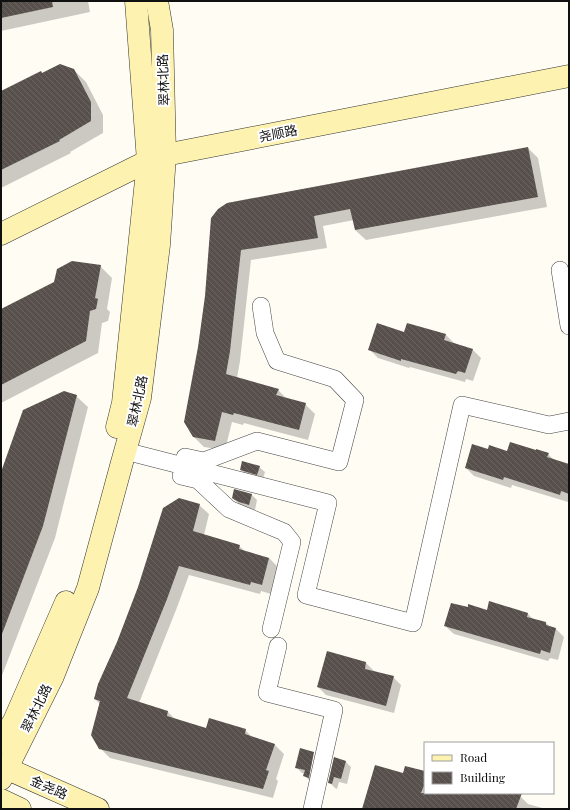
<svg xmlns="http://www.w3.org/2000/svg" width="570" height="810" viewBox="0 0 570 810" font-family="'Playfair Display','Noto Sans SC',serif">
  <defs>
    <pattern id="building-back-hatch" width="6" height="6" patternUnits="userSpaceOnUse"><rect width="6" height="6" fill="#58504c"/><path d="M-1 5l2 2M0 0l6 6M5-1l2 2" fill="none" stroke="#6b6561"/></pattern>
  </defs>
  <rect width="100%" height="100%" fill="#fffcf3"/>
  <g fill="#0003">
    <path d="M1,1H88L90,12L1,31Z"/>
    <path d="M74,70L86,82L103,115V133L70,152L71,153L1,188V92L43,74Z"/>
    <path d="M528,148L538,158L547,207L366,240L355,230L354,220L323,226L327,248L251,260L240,361L237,378L278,390L287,399L305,404L315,414L308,440L244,423L243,425L232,422L225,450L204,447L194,437L199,347L206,296L212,219Z"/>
    <path d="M100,266L112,278L107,309L110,312L108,321L102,323L98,353L1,403V310Z"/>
    <path d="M407,325L446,335L454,343L473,350L481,358L473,381L466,379L465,382L410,367L409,368L378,358L370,350L404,334Z"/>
    <path d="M76,396L88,407L55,538L1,678V474Z"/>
    <path d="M488,450L508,452L548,454L555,461L569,467V499L568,502L512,485L511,488L474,476L466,468Z"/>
    <path d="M259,467L265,472L263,479L246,475L241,470Z"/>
    <path d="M252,495L257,500L255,510L241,506L233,498Z"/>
    <path d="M199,505L209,514L204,535L239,546L246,552L269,558L279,568L271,594L261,591L260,594L189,575L176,610L139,703L168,712L175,719L207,729L245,730L253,738L274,744L284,754L276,779L278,781L273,798L110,758L100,748V704L95,699Z"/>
    <path d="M487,611L528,614L533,619L546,623L551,627L556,629L564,637L558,660L550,658L548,661L454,634L445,626Z"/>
    <path d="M327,653L366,663L374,671L393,677L401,685L394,713L326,695L318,687Z"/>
    <path d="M301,749L308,775L310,777L315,754L319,758L310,781L305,776V774L302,773L296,767Z"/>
    <path d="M334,758L346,762L351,767L347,784L339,782L337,789L335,788L329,782Z"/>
    <path d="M425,772V793H510L520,796L528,804L546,809H364L404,775Z"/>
  </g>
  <g fill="url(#building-back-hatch)">
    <path d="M1,1H52L53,7L1,18Z"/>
    <path d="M60,64L74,69L91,102V121L59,140L60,141L1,170V91L41,71L42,73Z"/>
    <path d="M528,147L538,197L355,230L350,209L314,216L318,238L241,250L230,351L226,374L279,389L276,395L306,403L299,430L234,413L233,415L222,412L215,441L193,437L184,422L198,347L205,296L211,218L218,209L227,203Z"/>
    <path d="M72,261L101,265L95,298L98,299L96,309L90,311L86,341L1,385V309L54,282L57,269Z"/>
    <path d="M377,323L404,332L407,323L446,334L444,340L473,349L465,373L458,371L456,374L401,359V361L368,350Z"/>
    <path d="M64,391L77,395L43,526L2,634H1V472L23,410Z"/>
    <path d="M510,442L536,450V449L549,453L547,457L569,464V494L561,491L560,495L504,477L503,480L465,468L472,444L488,449L489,445L507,451Z"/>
    <path d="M242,461L260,466L257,475L240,470Z"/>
    <path d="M234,489L252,494L249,505L239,502L235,500L232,498Z"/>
    <path d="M179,498L200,504L193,531L240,545L239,549L269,558L262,585L251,582L250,585L179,566L167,599L127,698L168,711L167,716L206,728L209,718L246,729L245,734L275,744L266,770L269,771L263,789L99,749L91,735L100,701L94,699L98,684L117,642L138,587L163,508Z"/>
    <path d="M489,601L528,613L527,617L546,622V625L556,628L550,653L541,650L540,654L444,626L451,603L468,607V604L487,610Z"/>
    <path d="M327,651L366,662L365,669L394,676L386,706L317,687Z"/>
    <path d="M300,748L314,752L309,778L303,776L305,770L295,768Z"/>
    <path d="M334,757L346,761L341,779L334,777L332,784L328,783Z"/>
    <path d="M375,765L403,773L405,766L425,771V783L421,793H522L516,809H362Z"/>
  </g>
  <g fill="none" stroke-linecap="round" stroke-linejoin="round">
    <defs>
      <g id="street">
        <path d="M560,270L569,326"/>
        <path d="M125,451L328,503L306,595L413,623L462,405L549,425L569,421"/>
        <path d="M185,457L204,461L257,441L339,462L355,400L335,379L277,361L265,333L261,306"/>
        <path d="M181,476L198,480L229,509L284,532L292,542L271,629"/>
        <path d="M278,646L267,693L334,710L312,809"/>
      </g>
      <g id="secondary">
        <path d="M1,234L148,161L165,155L569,76"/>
        <path d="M117,427L123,403L148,161L136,1"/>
        <path d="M1,742L14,721L66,602"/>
        <path d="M1,766L98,809"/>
        <path d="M1,779L7,768L53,676L88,588L121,466L140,398L159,245L165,155L162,30L157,1"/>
        <path d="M1,800L20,809"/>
      </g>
    </defs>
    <use href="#street" stroke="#434343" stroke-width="18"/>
    <use href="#secondary" stroke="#323232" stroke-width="23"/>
    <use href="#street" stroke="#fff" stroke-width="17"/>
    <use href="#secondary" stroke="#fdf2af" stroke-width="22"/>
  </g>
  <g text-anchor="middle" stroke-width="4" stroke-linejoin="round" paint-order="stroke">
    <g font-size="13" fill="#101010" stroke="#fff">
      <text transform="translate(163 80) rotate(-92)" y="5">翠林北路</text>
      <text transform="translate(278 133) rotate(-11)" y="5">尧顺路</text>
      <text transform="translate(137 401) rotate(-78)" y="5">翠林北路</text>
      <text transform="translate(36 708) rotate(-64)" y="5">翠林北路</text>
      <text transform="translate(49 787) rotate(24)" y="5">金尧路</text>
    </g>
  </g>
  <rect width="570" height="810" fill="none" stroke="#101010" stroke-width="4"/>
  <rect x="424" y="742" width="130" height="52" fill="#ffffff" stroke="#9f9f9f"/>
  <rect x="432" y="755" width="20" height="6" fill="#fdf2af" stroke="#9f9f9f"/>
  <text x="460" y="762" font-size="12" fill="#101010">Road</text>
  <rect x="432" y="772" width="20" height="12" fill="url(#building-back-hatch)" stroke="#9f9f9f"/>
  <text x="460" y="782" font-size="12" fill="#101010">Building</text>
</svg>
